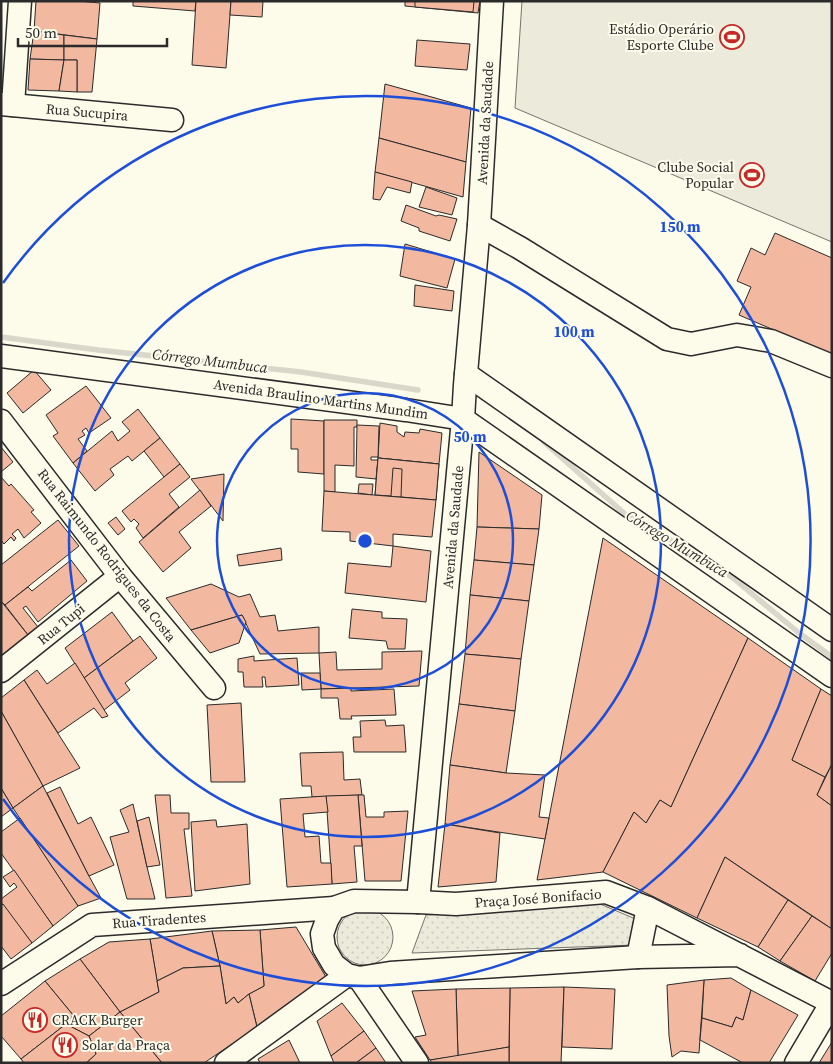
<svg xmlns="http://www.w3.org/2000/svg" width="833" height="1064" viewBox="0 0 833 1064" font-family="'Source Serif 4',serif">
  <defs>
    <pattern id="grass-dots" width="8" height="8" patternUnits="userSpaceOnUse" patternTransform="scale(1.25)"><rect width="8" height="8" fill="#ecebdb"/><path d="M2 2h.1M6 6h.1" fill="none" stroke="#cbcabc" stroke-width="1.8" stroke-linecap="round"/></pattern>
  </defs>
  <rect width="100%" height="100%" fill="#fdfbea"/>
  <g fill="url(#grass-dots)" stroke="#74746e">
    <path d="M600,904L638,920L633,945L412,953L426,915Z"/>
    <circle cx="365" cy="937" r="28"/>
  </g>
  <path fill="#ecebdb" stroke="#74746e" d="M522,1H832V242L515,108Z"/>
  <g fill="none" stroke-linecap="round" stroke-linejoin="round">
    <g stroke="#d8d7c9" stroke-width="5.5">
      <path d="M1,337L98,350L301,372L418,390"/>
      <path d="M544,442L626,515L704,559L733,578L799,633L832,657"/>
    </g>
  </g>
  <g fill="#f2b8a0" stroke="#2b2b2b">
    <path d="M36,1H78L100,3L97,39L34,31Z"/>
    <path d="M133,1H196L195,11L133,6Z"/>
    <path d="M196,1H231L226,68L192,65Z"/>
    <path d="M231,1H263L262,17L230,15Z"/>
    <path d="M405,1H480L478,13L405,6Z"/>
    <path d="M415,1H474L473,12L415,7Z"/>
    <path d="M34,31L64,35V60L30,59Z"/>
    <path d="M64,35L97,39L92,92H77V60H64Z"/>
    <path d="M417,40L470,44L467,70L415,66Z"/>
    <path d="M30,59L64,60L59,91L28,90Z"/>
    <path d="M64,60H77V92L59,91Z"/>
    <path d="M385,84L471,108L466,162L379,138Z"/>
    <path d="M379,138L466,162L463,197L375,172Z"/>
    <path d="M375,172L412,182L410,193L387,187L380,200L373,199Z"/>
    <path d="M426,187L457,198L452,215L419,207Z"/>
    <path d="M406,205L436,216L439,215L457,219L450,241L419,231V228L401,221Z"/>
    <path d="M775,233L832,258V355L739,315L751,287L737,281L751,248L765,255Z"/>
    <path d="M405,244L455,259L447,288L400,276Z"/>
    <path d="M415,285L454,291L452,311L414,306Z"/>
    <path d="M34,370L51,390L23,413L7,393Z"/>
    <path d="M86,386L111,418L89,433L86,428L82,431L85,435L78,439L87,451L73,463L53,436L58,433L46,415Z"/>
    <path d="M138,409L160,438L132,461L128,456L110,469L114,475L95,491L73,463L112,431L118,441L130,431L122,422Z"/>
    <path d="M291,419L324,421V474L298,472V449H291Z"/>
    <path d="M324,420H357V427H354V466L335,465V492L324,491Z"/>
    <path d="M380,423L397,426V432L404,437L405,432L419,433L420,429L442,433L439,464L378,458Z"/>
    <path d="M357,425L379,426L378,457H371V460H378L376,479L356,477Z"/>
    <path d="M160,438L180,464L164,477L144,451Z"/>
    <path d="M1,447L13,462L1,472Z"/>
    <path d="M479,452L542,495L539,529L477,527Z"/>
    <path d="M378,458L439,464L436,500L375,495Z"/>
    <path d="M378,458L439,464L436,500L401,497L402,469L393,468L391,496L375,495Z"/>
    <path d="M180,464L190,477L169,494L179,507L143,538L136,528L139,524L134,519L131,522L122,511Z"/>
    <path d="M224,474L223,521L191,479Z"/>
    <path d="M1,477L9,486L11,484L34,510L31,512L41,523L24,538L18,529L12,534L16,538L14,541L11,537L4,544L1,540Z"/>
    <path d="M359,484H373L372,495L358,493Z"/>
    <path d="M200,490L211,506L179,532L191,548L163,572L139,542Z"/>
    <path d="M324,491L436,500L432,537L393,534V546L350,541V532L322,531Z"/>
    <path d="M116,517L125,529L118,535L108,523Z"/>
    <path d="M58,520L79,546L5,605L1,601V565Z"/>
    <path d="M477,527L539,529L534,565L474,560Z"/>
    <path d="M603,538L748,638L671,807L660,800L646,823L634,812L603,872L537,880Z"/>
    <path d="M393,546L431,551L426,602L345,593L348,563L391,567Z"/>
    <path d="M281,548L282,560L239,566L237,555Z"/>
    <path d="M71,560L87,581L38,622L26,606L23,608L38,627L28,635L5,605L28,587L32,591Z"/>
    <path d="M474,560L534,565L529,601L470,595Z"/>
    <path d="M211,584L239,597L250,594L260,617L275,615L278,631L319,627V653L260,654L242,615L191,630L166,598Z"/>
    <path d="M470,595L529,601L521,659L465,654Z"/>
    <path d="M1,601L28,635L1,657Z"/>
    <path d="M352,609L382,612V618L407,619L405,649H388L386,641L349,638Z"/>
    <path d="M112,612L133,641L84,678L65,648Z"/>
    <path d="M242,615L246,622L239,643L210,653L191,630Z"/>
    <path d="M140,636L157,658L125,683L130,690L104,710L84,678Z"/>
    <path d="M748,638L821,689L792,760L825,777L817,795L832,806V929L725,857L697,918L603,872L634,812L646,823L660,800L671,807Z"/>
    <path d="M422,651L419,686L321,689L319,653L336,652L337,670L382,669V652Z"/>
    <path d="M465,654L521,659L515,711L459,704Z"/>
    <path d="M254,656V661L297,658L299,685L266,687L265,677H262L263,687H244L243,672H238V659Z"/>
    <path d="M75,663L108,716L102,718L94,708L58,733L24,680L37,670L47,684Z"/>
    <path d="M301,673H320L321,689L302,690Z"/>
    <path d="M24,680L80,768L43,786L1,711V698Z"/>
    <path d="M351,688V691L394,689L396,715L351,716L352,719H340L338,698H321V689Z"/>
    <path d="M821,689L832,696V764L825,777L792,760Z"/>
    <path d="M241,703L245,782H211L207,705Z"/>
    <path d="M459,704L515,711L506,773L450,765Z"/>
    <path d="M1,711L43,786L13,808L1,788Z"/>
    <path d="M385,720L386,726L404,725L406,752H354L353,737H361L360,721Z"/>
    <path d="M343,752L344,780L360,779L362,795L312,797L311,786H302L300,753Z"/>
    <path d="M832,764V806L817,795Z"/>
    <path d="M450,765L506,773L545,775L539,817L549,818L545,839L445,824Z"/>
    <path d="M43,786L89,876L101,898L78,906L13,808Z"/>
    <path d="M60,787L78,824L91,817L114,865L89,876L47,793Z"/>
    <path d="M1,788L13,808L1,817Z"/>
    <path d="M155,795H170L171,813H189V829H184L192,896L166,898Z"/>
    <path d="M358,795H364L366,817H384V812L408,811L401,881H365Z"/>
    <path d="M358,795L362,846H354L357,882L332,884L326,796Z"/>
    <path d="M326,796L328,812L303,814L305,837L319,836L321,863H331L332,884L287,887L280,799Z"/>
    <path d="M133,804L147,867L155,899H127L110,837L129,832L120,810Z"/>
    <path d="M149,817L160,865L147,867L137,821Z"/>
    <path d="M20,818L78,906L53,926L1,853V832Z"/>
    <path d="M213,820H216L217,827L247,824L250,884L195,891L191,822Z"/>
    <path d="M445,824L500,833L496,882L438,887Z"/>
    <path d="M725,857L788,900L758,947L697,918Z"/>
    <path d="M14,870L53,926L32,943L1,903V899L17,887L14,883L10,887L3,877Z"/>
    <path d="M788,900L812,916L780,961L758,947Z"/>
    <path d="M3,904L32,943L11,959L1,946V905Z"/>
    <path d="M812,916L832,929V953L815,981L780,961Z"/>
    <path d="M296,927L326,977L257,1027L249,994L264,986L260,930Z"/>
    <path d="M260,930L264,986L249,994L238,1003L234,997L226,1004L220,966L212,931Z"/>
    <path d="M212,931L220,966L183,968L157,981L150,939Z"/>
    <path d="M150,939L159,992L120,1012L80,959L109,942Z"/>
    <path d="M80,959L120,1012L89,1036L66,1024L73,1015L45,981Z"/>
    <path d="M220,966L226,1004L234,997L238,1003L249,994L257,1027L204,1063H162L120,1012L159,992L157,981L183,968Z"/>
    <path d="M731,978L751,990L743,1020L736,1017L732,1027L702,1018L704,980Z"/>
    <path d="M704,980L699,1053L681,1051L672,1057L669,1036L667,985Z"/>
    <path d="M45,981L73,1015L66,1024L21,1059L1,1036V1016Z"/>
    <path d="M564,987L561,1063H509L510,988Z"/>
    <path d="M564,987L615,989L612,1049L562,1047Z"/>
    <path d="M510,988L509,1047L458,1056L456,989Z"/>
    <path d="M456,989L458,1056L430,1060L415,1037L426,1035L412,991Z"/>
    <path d="M751,990L798,1015L769,1063H743L700,1040L702,1018L732,1027L736,1017L743,1020Z"/>
    <path d="M342,1003L364,1031L331,1056L317,1021Z"/>
    <path d="M120,1012L162,1063H86L96,1054L89,1036Z"/>
    <path d="M66,1024L89,1036L96,1054L86,1063H24L21,1059Z"/>
    <path d="M364,1031L376,1048L356,1063H334L331,1056Z"/>
    <path d="M289,1040L300,1063H260L258,1059Z"/>
    <path d="M832,1042V1063H819Z"/>
    <path d="M509,1047V1063H432L430,1060Z"/>
    <path d="M376,1048L386,1063H356Z"/>
  </g>
  <g fill="none" stroke-linecap="round" stroke-linejoin="round">
    <defs>
      <g id="minor">
        <path d="M1,104L172,120"/>
        <path d="M13,105L20,1"/>
        <path d="M479,225L520,248L667,339L691,344L737,335L771,341L832,366"/>
        <path d="M1,356L406,410L463,419L832,676"/>
        <path d="M466,374L832,630"/>
        <path d="M1,421L120,576L214,688"/>
        <path d="M1,671L120,576"/>
        <path d="M418,902L463,419L465,385L479,225L492,1"/>
        <path d="M740,955L638,957L390,973L359,978L347,975L334,965L324,948L322,934L327,920L334,908L354,901L418,902L456,904L606,892L648,908L832,1003"/>
        <path d="M638,957L648,908"/>
        <path d="M359,978L417,1063"/>
        <path d="M1,984L92,925L334,908"/>
        <path d="M226,1063L347,975"/>
        <path d="M796,1063L832,1002"/>
      </g>
    </defs>
    <use href="#minor" stroke="#2b2b2b" stroke-width="25"/>
    <use href="#minor" stroke="#fdfbea" stroke-width="22"/>
  </g>
  <g fill="none" stroke="#1d4ed8" stroke-width="2.5">
    <circle cx="365" cy="541" r="148"/>
    <circle cx="365" cy="541" r="296"/>
    <path d="M3 283A445 445 0 1 1 3 799"/>
  </g>
  <defs>
    <symbol id="stadium-ring" viewBox="-11 -11 22 22"><circle r="9.5" fill="#fdfbea" stroke="#c62828" stroke-width="1.5"/><path d="M0-5a6.5 5 0 1 0 0 10a6.5 5 0 1 0 0-10ZM-3.5-1.8h7v3.6h-7Z" fill="#c62828"/></symbol>
    <symbol id="restaurant-ring" viewBox="-11 -11 22 22"><circle r="9.5" fill="#fdfbea" stroke="#c62828" stroke-width="1.5"/><path d="M-5-6h1v4h1v-4h1v4h1v-4h1v5L-1.5 .5V6h-2V.5L-5-1ZM5-6V6H3V1.5H1.5Q1.5-4 5-6Z" fill="#c62828"/></symbol>
  </defs>
  <g fill-rule="evenodd">
    <use href="#stadium-ring" x="718" y="23" width="28" height="28"/>
    <use href="#stadium-ring" x="738" y="161" width="28" height="28"/>
    <use href="#restaurant-ring" x="21" y="1006" width="28" height="28"/>
    <use href="#restaurant-ring" x="51" y="1031" width="28" height="28"/>
  </g>
  <g text-anchor="middle" stroke-width="4" stroke-linejoin="round" paint-order="stroke">
    <g font-size="14" fill="#2b2b2b" stroke="#fdfbea" text-anchor="end">
      <text x="714" y="34">Estádio Operário<tspan x="714" dy="16">Esporte Clube</tspan></text>
      <text x="734" y="172">Clube Social<tspan x="734" dy="16">Popular</tspan></text>
      <text x="52" y="1025" text-anchor="start">CRACK Burger</text>
      <text x="82" y="1050" text-anchor="start">Solar da Praça</text>
    </g>
    <g font-size="14" fill="#2b2b2b" stroke="#fdfbea">
      <text transform="translate(87 112) rotate(5)" y="5">Rua Sucupira</text>
      <text transform="translate(485 123) rotate(-87)" y="5">Avenida da Saudade</text>
      <text transform="translate(321 399) rotate(8)" y="5">Avenida Braulino Martins Mundim</text>
      <text transform="translate(453 527) rotate(-85)" y="5">Avenida da Saudade</text>
      <text transform="translate(107 555) rotate(52)" y="5">Rua Raimundo Rodrigues da Costa</text>
      <text transform="translate(61 624) rotate(-39)" y="5">Rua Tupi</text>
      <text transform="translate(538 898) rotate(-4)" y="5">Praça José Bonifacio</text>
      <text transform="translate(159 920) rotate(-4)" y="5">Rua Tiradentes</text>
    </g>
    <g font-size="15" font-style="italic" fill="#2b2b2b" stroke="#fdfbea">
      <text transform="translate(210 361) rotate(7)" y="5">Córrego Mumbuca</text>
      <text transform="translate(677 544) rotate(31)" y="5">Córrego Mumbuca</text>
    </g>
  </g>
  <circle cx="365" cy="541" r="8" fill="#1d4ed8" stroke="#fdfbea" stroke-width="2.5"/>
  <g font-size="15" text-anchor="middle" font-weight="bold" fill="#1d4ed8" stroke="#fdfbea" stroke-width="4" stroke-linejoin="round" paint-order="stroke">
    <text x="680" y="232">150 m</text>
    <text x="574" y="337">100 m</text>
    <text x="470" y="442">50 m</text>
  </g>
  <rect width="833" height="1064" fill="none" stroke="#2b2b2b" stroke-width="5"/>
  <path d="M18 38v8h149v-8" fill="none" stroke="#2b2b2b" stroke-width="2.5"/>
  <text x="25" y="38" font-size="15" fill="#2b2b2b" stroke="#fdfbea" stroke-width="4" paint-order="stroke">50 m</text>
</svg>
